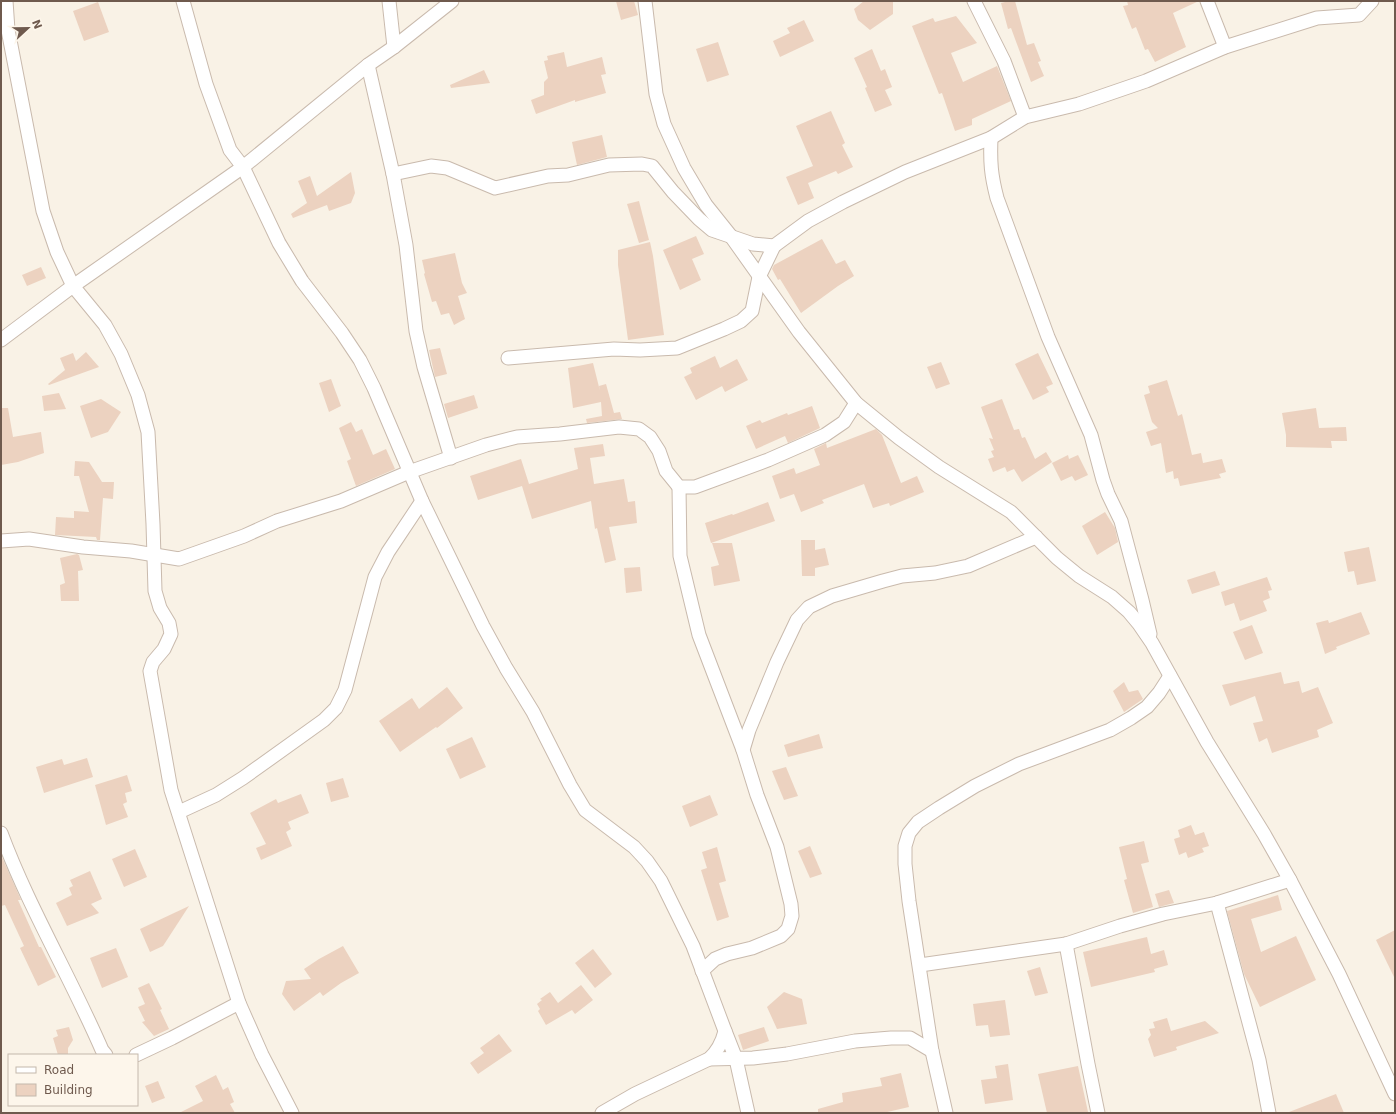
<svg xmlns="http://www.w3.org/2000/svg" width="1396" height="1114" viewBox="0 0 1396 1114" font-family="'DejaVu Sans',sans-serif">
  <rect width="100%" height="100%" fill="#f9f2e6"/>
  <g fill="#ecd2c0">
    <path d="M616,1H634L638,15L621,20Z"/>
    <path d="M864,1H893V14L870,30L858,20L854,9Z"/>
    <path d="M1009,1H1015L1027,45L1034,43L1041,61L1038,62L1044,76L1031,82L1011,28L1008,29L1001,3Z"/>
    <path d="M1127,1H1199L1173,13L1186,47L1155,62L1148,49L1145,50L1136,27L1132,29L1123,6L1128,5Z"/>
    <path d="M98,2L109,32L84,41L73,11Z"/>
    <path d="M956,16L977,43L951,53L963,82L997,66L1011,101L972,119V125L955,131L942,93L939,94L912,26L933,18L935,22Z"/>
    <path d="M804,20L814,41L780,57L773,41L790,33L787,28Z"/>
    <path d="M718,42L729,75L707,82L696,49Z"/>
    <path d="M872,49L881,71L885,69L892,87L885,90L892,105L875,112L865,88L867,87L854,58Z"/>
    <path d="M564,52L567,67L602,57L606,74L601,75L606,93L575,102V100L536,114L531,100L544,95V82L548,78L544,61L548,60L547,56Z"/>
    <path d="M484,70L490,83L451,88L450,85Z"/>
    <path d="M831,111L845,143L842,145L853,167L838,174L836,171L808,183L814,198L798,205L786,177L813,166L796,126Z"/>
    <path d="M602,135L607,157L577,165L572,142Z"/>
    <path d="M351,172L355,193L351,203L329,211L327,205L293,218L291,214L307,203L298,181L310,176L317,196Z"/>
    <path d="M639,201L649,240L639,243L627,204Z"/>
    <path d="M696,236L704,254L692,259L701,280L680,290L663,250Z"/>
    <path d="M822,239L836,264L845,260L854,276L838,286L801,313L780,279L778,280L772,269L774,265Z"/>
    <path d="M650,242L653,256L664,335L628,340L618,265V250Z"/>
    <path d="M455,253L462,283L467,293L458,296L465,319L454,325L449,313L441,315L436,301L432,302L424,274L425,273L422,260Z"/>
    <path d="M41,267L46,278L27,286L22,275Z"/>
    <path d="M440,348L447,374L435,377L429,350Z"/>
    <path d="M86,352L99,367L49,385L48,384L65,370L60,358L73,353L76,361Z"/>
    <path d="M1038,353L1053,384L1046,387L1049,392L1033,400L1015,364Z"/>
    <path d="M715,356L720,368L737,359L748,380L725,392L722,386L696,400L684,377L692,373L690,368Z"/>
    <path d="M941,362L950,384L936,389L927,367Z"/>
    <path d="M593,363L600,391L599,386L606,384L614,413L620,412L622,419L587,423L586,419L602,416L601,402L573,408L568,368Z"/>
    <path d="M331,379L341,406L329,412L319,383Z"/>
    <path d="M1167,380L1178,416L1182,414L1192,455L1201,453L1203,463L1222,459L1226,472L1219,474L1221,478L1180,486L1178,478L1174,479L1173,471L1166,473L1161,443L1151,446L1146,432L1158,428L1152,422L1144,395L1150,393L1148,386Z"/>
    <path d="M59,393L66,409L44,411L42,396Z"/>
    <path d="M474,395L478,408L448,418L444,404Z"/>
    <path d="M101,399L121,412L108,432L91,438L80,406Z"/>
    <path d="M1002,399L1014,430L1019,429L1022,438L1025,437L1035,459L1046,452L1052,462L1022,482L1014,469L1007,472L1005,467L993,472L988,459L994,457L991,451L994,450L989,438L993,439L981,407Z"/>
    <path d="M812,406L820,428L788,443L785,436L756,449L746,426L760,420L762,423L787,413L788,415Z"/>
    <path d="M1,408H8L13,437L41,432L44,453L18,462L1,465Z"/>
    <path d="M1316,408L1319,428L1346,427L1347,441H1331L1332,448L1286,447V435L1282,413Z"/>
    <path d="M351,422L356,432L362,429L373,455L386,449L395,469L356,486L347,461L351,459L339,428Z"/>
    <path d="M876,429L882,435L901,483L917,476L924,492L890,506L889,503L873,508L864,484L822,500L824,503L801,512L794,494L780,499L772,476L794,468L796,474L820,465L814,449L826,443L827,448Z"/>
    <path d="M603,444L605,456L590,458L594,484L624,479L628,502L635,501L637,523L609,527L616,560L605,563L597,528L595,529L591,501L532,519L522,486L478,500L470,476L521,459L529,484L578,469L574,448Z"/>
    <path d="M1068,455L1069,459L1078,455L1088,475L1075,481L1072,476L1061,481L1052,463Z"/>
    <path d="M75,461L89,462L102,482H114L113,499L103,498L100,540H97L96,537L55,535L56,517L74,518V511L89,512L79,476H74Z"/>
    <path d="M768,502L775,521L711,543L705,523L732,514L733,515Z"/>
    <path d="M1105,512L1115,528L1118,542L1097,555L1082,526Z"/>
    <path d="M801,540H815V550L825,548L829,565L815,568V576H802Z"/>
    <path d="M712,543H732L740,581L714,586L711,567L719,565Z"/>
    <path d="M1369,547L1376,581L1357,585L1354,571L1348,572L1344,552Z"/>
    <path d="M77,554L79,555L83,570L78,571L79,601H61L60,585L65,583L60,558Z"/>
    <path d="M640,567L642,591L626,593L624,568Z"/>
    <path d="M1215,571L1220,585L1192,594L1187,580Z"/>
    <path d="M1267,577L1272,590L1268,591L1270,598L1263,601L1267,611L1240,621L1234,603L1225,606L1221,592Z"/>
    <path d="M1361,612L1370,634L1336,647L1337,649L1325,654L1316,623L1328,620L1329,623Z"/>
    <path d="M1252,625L1263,653L1245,660L1233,632Z"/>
    <path d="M1281,672L1284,684L1299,681L1302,693L1318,687L1333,723L1317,730L1319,737L1272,753L1267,738L1259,742L1253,723L1263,721L1255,696L1230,706L1222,685Z"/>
    <path d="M1124,682L1129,692L1138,690L1143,699L1124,712L1113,691Z"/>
    <path d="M447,687L463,708L437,728L436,727L400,752L379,721L412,698L419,709Z"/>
    <path d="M819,734L823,748L788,757L784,745Z"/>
    <path d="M472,737L486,767L460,779L446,749Z"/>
    <path d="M87,758L93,777L44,793L36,767L62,759L64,765Z"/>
    <path d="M786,767L798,796L784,800L772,771Z"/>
    <path d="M127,775L132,791L125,793L127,802L123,804L128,817L106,825L95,785Z"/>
    <path d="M343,778L349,797L331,802L326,783Z"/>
    <path d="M301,794L309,813L288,822L291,829L286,832L292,846L261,860L256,848L266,844L250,813L276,799L278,803Z"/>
    <path d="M710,795L718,815L690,827L682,806Z"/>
    <path d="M1191,825L1195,835L1204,832L1209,846L1202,848L1204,852L1188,858L1186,852L1179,855L1174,839L1180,837L1178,830Z"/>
    <path d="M1144,841L1149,862L1141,864L1153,907L1133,913L1124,880L1127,879L1119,847Z"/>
    <path d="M810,846L822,874L810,878L798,851Z"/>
    <path d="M717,847L726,881L719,883L729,917L717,921L701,870L707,868L702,852Z"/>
    <path d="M135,849L147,877L124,887L112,859Z"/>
    <path d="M1,855L21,900H18L39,947H41L56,977L38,986L20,948L24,946L5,905L1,906Z"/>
    <path d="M90,871L102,899L91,904L99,913L67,926L56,903L72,895L69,888L73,886L70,880Z"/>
    <path d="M1169,890L1174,903L1159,907L1155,894Z"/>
    <path d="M1278,895L1282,910L1251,919L1261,952L1296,936L1316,980L1260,1007L1244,974L1227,911Z"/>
    <path d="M189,906L163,946L150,952L140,929Z"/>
    <path d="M1395,930V979L1376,940Z"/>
    <path d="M1147,937L1151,954L1164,950L1168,965L1154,969L1155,972L1091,987L1083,952Z"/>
    <path d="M343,946L359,973L341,983L323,996L320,992L294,1011L282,994L286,981L311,979L304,969L319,959Z"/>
    <path d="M116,948L128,977L102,988L90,958Z"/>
    <path d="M593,949L612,974L595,988L575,963Z"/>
    <path d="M1040,967L1048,993L1035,996L1027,971Z"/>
    <path d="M149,983L162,1009L160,1010L169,1029L154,1036L142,1022L145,1021L138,1007L145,1004L138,988Z"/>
    <path d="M581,985L593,1000L575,1014L572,1010L546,1025L538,1011L540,1009L537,1004L542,1000L540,999L550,992L558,1003Z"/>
    <path d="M784,992L802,999L807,1024L777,1029L767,1007Z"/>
    <path d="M1005,1000L1010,1035L990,1037L988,1025L976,1026L973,1004Z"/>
    <path d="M1167,1018L1171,1031L1205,1021L1219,1033L1176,1047L1177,1050L1154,1057L1148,1039L1151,1035L1149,1029L1155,1028L1153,1022Z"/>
    <path d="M69,1027L73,1040L68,1048V1055H58L53,1038L58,1036L56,1030Z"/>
    <path d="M764,1027L769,1041L743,1050L738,1035Z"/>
    <path d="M499,1034L512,1051L478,1074L470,1063L484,1053L480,1048Z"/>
    <path d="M1008,1064L1013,1100L985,1104L981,1080L997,1078L995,1066Z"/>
    <path d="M1078,1066L1088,1112L1081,1113H1047L1038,1074Z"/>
    <path d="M901,1073L909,1107L883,1113H818V1109L843,1102L842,1093L882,1086L880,1078Z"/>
    <path d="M216,1075L223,1090L228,1087L234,1102L230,1104L235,1113H179L203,1101L195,1086Z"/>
    <path d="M158,1081L165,1098L152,1103L145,1086Z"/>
    <path d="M1336,1094L1344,1113H1289V1112Z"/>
  </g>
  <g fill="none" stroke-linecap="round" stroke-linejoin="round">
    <defs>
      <g id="minor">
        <path d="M6,1L8,30L43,211L57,252L73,286L105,325L121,354L138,395L148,432L153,524L155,591L160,608L169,623L171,634L164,649L153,662L150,671L171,790L239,1003L262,1055L292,1113"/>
        <path d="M183,1L206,84L230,150L243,167L279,243L302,281L342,333L360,360L374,388L422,501L483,626L506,668L533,712L570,785L585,810L634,847L647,861L661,881L693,946L725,1031L736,1059L748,1113"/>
        <path d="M389,1L394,47"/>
        <path d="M645,1L656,94L664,124L684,168L706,205L730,235L799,332L856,403L899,438L939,467L1011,512L1057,558L1079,576L1112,597L1129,612L1139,624L1152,643L1207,742L1264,834L1290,880L1339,974L1395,1094"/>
        <path d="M974,1L1004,61L1025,117"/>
        <path d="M1207,1L1225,47"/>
        <path d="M368,65L393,174L406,245L416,331L424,367L451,458"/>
        <path d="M991,138C990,162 991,175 997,198L1048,337L1091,435L1103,480L1108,494L1121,521L1142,600L1150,634"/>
        <path d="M393,174L431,166L447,168L495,188L548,176L568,175L609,165L642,164L652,166L673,192L699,219L712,230L753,244L774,246"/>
        <path d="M1,340L73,286L243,167L368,65L394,47L452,1"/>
        <path d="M508,358L614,349L640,350L677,348L724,329L741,321L752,311L759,277L774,246L808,221L843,202L905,172L991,138L1025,117L1079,104L1146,81L1225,47L1317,18L1359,15L1372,1"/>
        <path d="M679,487L680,556L699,635L743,750L757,795L777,847L791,904L792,916L788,929L781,936L752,948L727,954L715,959L702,971"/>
        <path d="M1,541L29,539L83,547L131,551L179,559L244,536L277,521L341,501L409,472L486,445L517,437L560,434L619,427L639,429L650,437L659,451L666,471L679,487H695L768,460L825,435L844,422L856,403"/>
        <path d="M743,750L749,730L777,662L797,620L809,607L832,596L883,581L902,576L935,573L968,566L1036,537"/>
        <path d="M179,812L216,795L243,778L324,720L336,708L345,690L375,577L388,552L422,501"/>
        <path d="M1,833C29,908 70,976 102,1050L106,1055"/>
        <path d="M1217,903L1259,1060L1269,1113"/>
        <path d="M1066,944L1088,1064L1098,1113"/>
        <path d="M920,965L1066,944L1120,926L1163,914L1217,903L1290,880"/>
        <path d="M136,1055L172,1038L239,1003"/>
        <path d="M709,1059L753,1058L787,1054L855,1041L891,1038H910L932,1051"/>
        <path d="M602,1113L635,1094L709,1059C718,1051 722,1043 725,1031"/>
        <path d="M946,1113L932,1051L909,901L905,864V846L909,833L918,822L939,808L975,786L1019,764L1110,730L1131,718L1147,707L1159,693L1170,676"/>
      </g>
    </defs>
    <use href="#minor" stroke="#c9baad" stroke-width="15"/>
    <use href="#minor" stroke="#fff" stroke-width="13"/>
  </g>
  <rect width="1396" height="1114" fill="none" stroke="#6f5a4e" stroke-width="4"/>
  <rect x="8" y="1054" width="130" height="52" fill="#fdf6eb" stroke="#c4b8ac"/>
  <rect x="16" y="1067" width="20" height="6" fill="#ffffff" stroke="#c4b8ac"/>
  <text x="44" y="1074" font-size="12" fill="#6f5a4e">Road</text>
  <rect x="16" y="1084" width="20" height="12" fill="#ecd2c0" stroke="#c4b8ac"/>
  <text x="44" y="1094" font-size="12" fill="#6f5a4e">Building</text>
  <g transform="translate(28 28) rotate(68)" stroke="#fdf6eb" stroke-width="3" paint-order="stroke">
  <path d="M0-3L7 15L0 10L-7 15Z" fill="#6f5a4e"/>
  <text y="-6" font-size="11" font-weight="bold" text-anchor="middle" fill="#6f5a4e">N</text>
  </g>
</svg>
